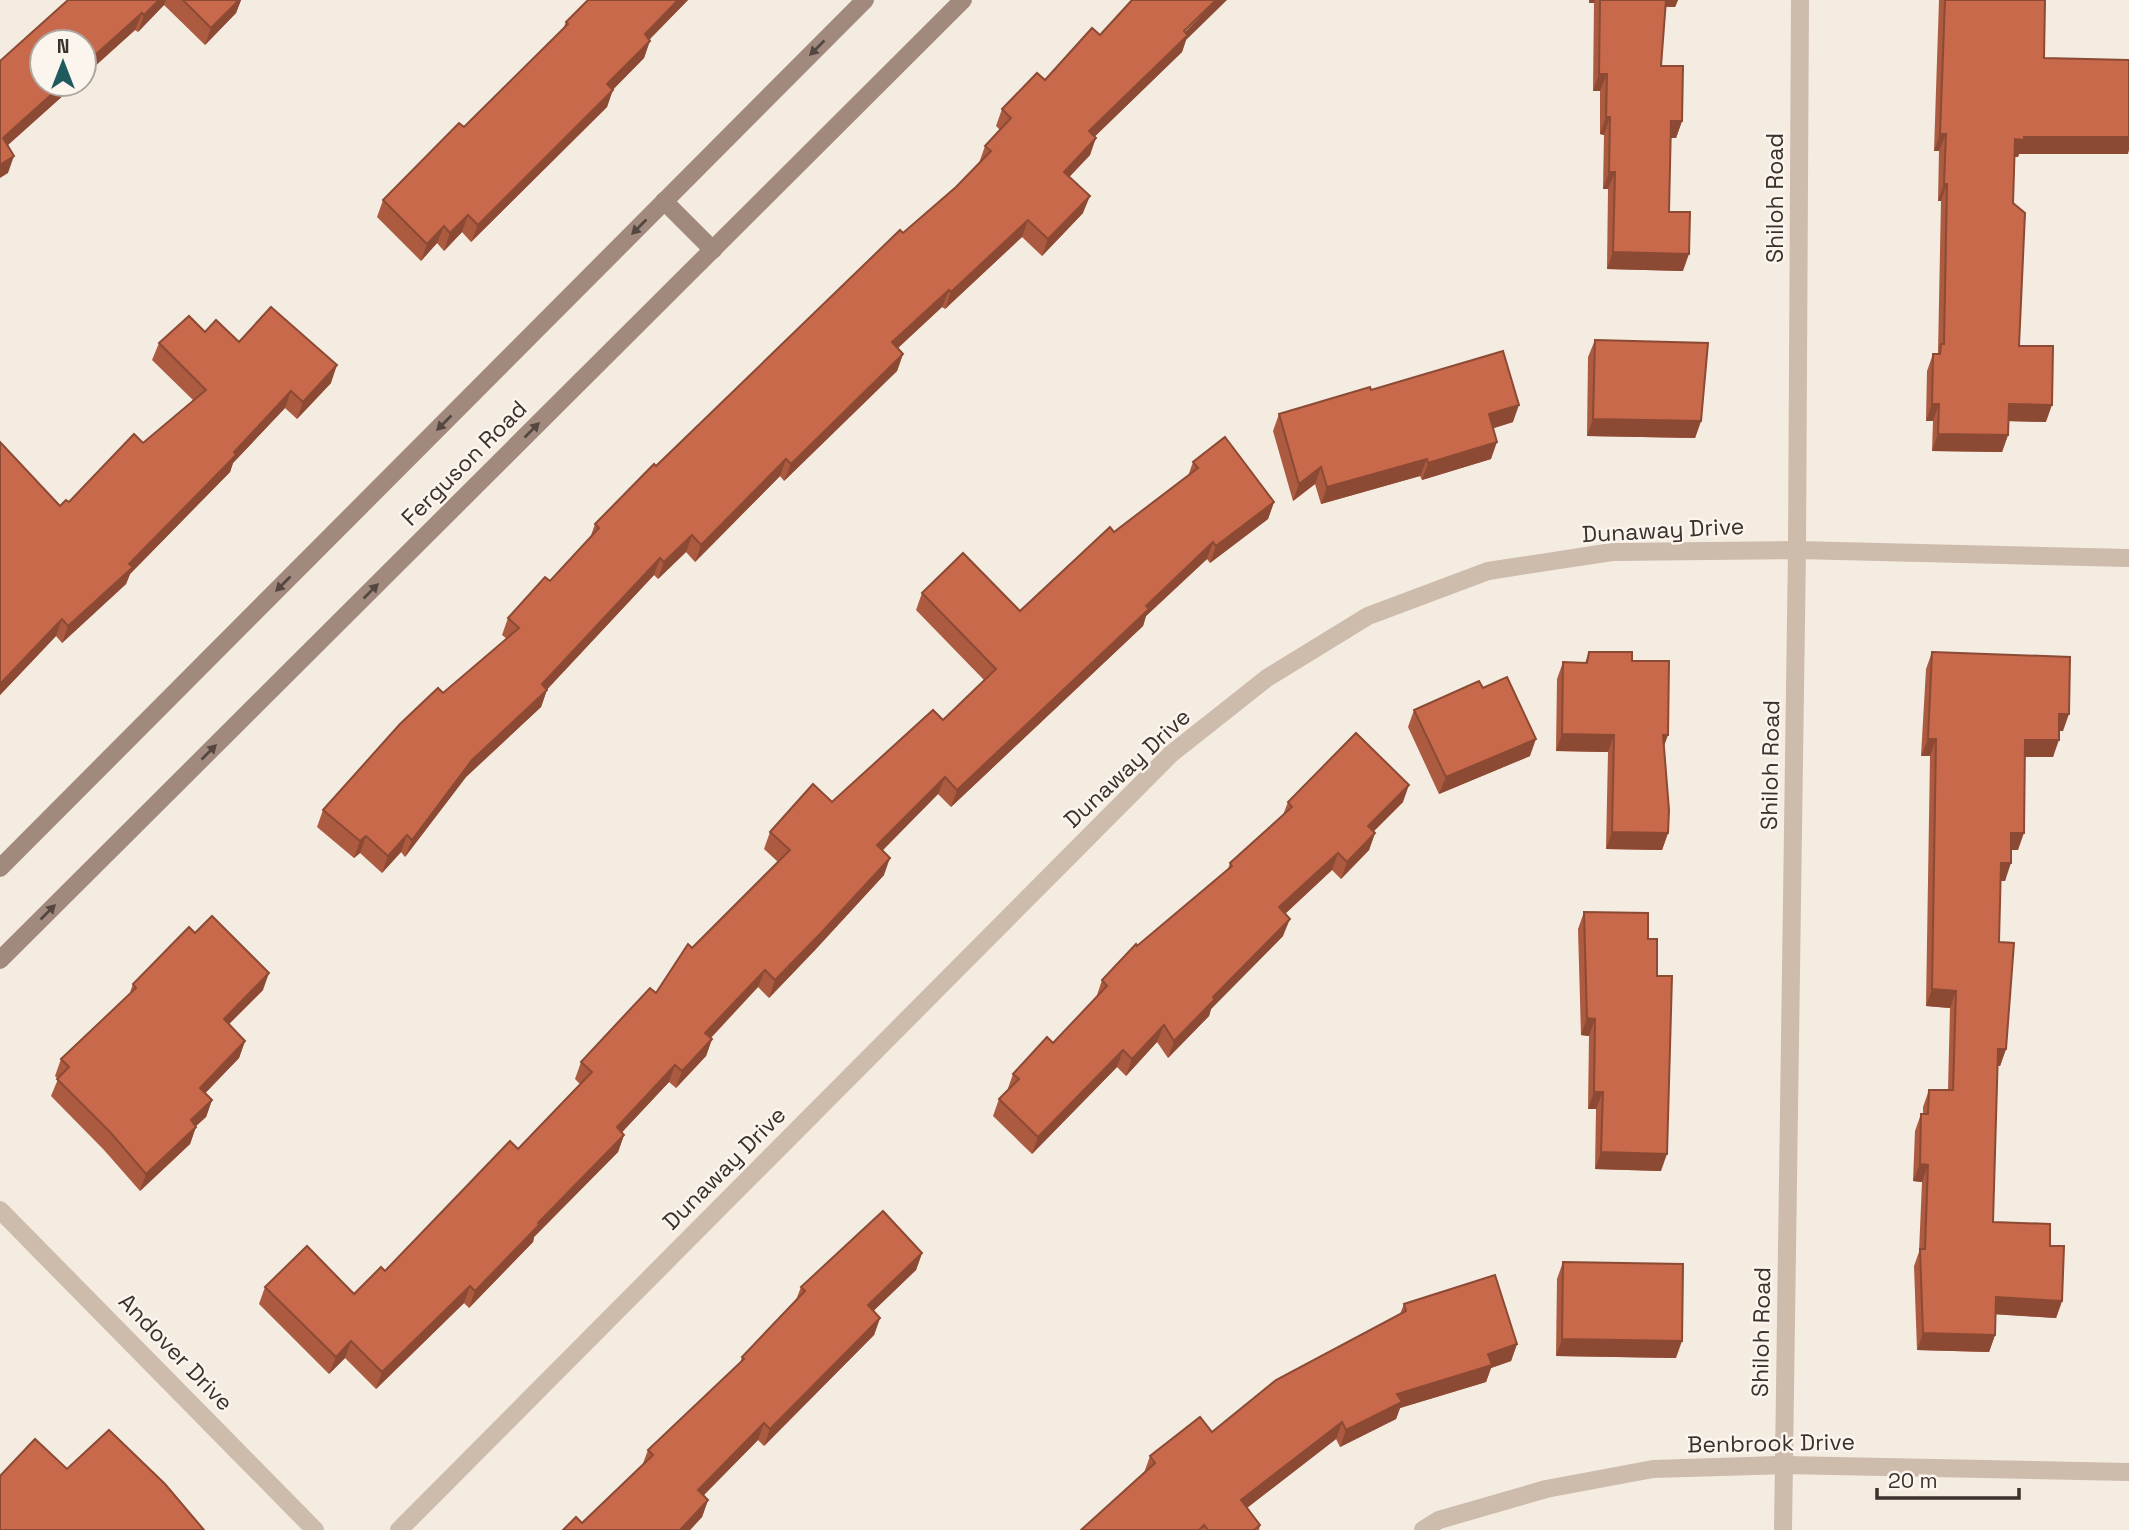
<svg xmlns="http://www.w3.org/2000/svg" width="2129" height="1530" viewBox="0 0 2129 1530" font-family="'Space Grotesk',sans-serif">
  <rect width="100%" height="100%" fill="#f4ebe1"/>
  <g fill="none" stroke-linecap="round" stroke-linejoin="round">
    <g stroke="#cdbbac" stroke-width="18">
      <path d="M0,1210L315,1530"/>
      <path d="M399,1530L1171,754L1267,678L1368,616L1488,571L1612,552L1797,550L2129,558"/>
      <path d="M1423,1530L1439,1520L1546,1489L1653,1469L1784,1465L2129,1472"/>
      <path d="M1783,1530L1797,550L1800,0"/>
    </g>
    <g stroke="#a18a7d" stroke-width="18">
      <path d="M664,201L713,250"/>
      <path d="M0,868L865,0"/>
      <path d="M0,960L963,0"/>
    </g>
  </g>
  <g fill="#ac5a40">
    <path d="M68,0H241L236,13L205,45L164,5L138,32L135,30L84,76V42L42,84H76L8,145V173L0,61Z"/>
    <path d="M588,0H688L650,39L644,58L612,90L607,107L471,242L462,232L444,251L437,243L421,261L377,217L383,200L464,127L563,29L566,22Z"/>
    <path d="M1589,0H1678L1675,7H1665L1661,66L1682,121L1676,138H1671L1669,212L1683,271L1607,269L1608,189H1603L1604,135L1600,134V91H1593L1594,3H1589Z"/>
    <path d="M1939,0H2045L2044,58L2128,154H2019L2018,157H2015L2013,203L2019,346L2046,422L2009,421L2008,435L2002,452L1932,451L1933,421H1926L1927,371L1933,354H1937L1938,353L1941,201H1938L1939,151H1934Z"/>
    <path d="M1100,35L1186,40L1182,52L1095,136L1090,155L1069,177L1083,213L1042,256L1022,237L945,309L942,307L898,348L903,354L897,371L784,481L780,476L695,562L686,552L658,579L654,575L547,689L541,707L466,777L405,857L401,852L382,873L360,853L354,858L317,827L323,810L443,693L507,639L502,635L508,618L550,581L590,538L595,524L903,233L956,187L979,163L985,146L1000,130L996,126L1002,109L1045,80Z"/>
    <path d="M205,332L239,342L331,383L297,419L285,408L233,463L230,472L130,574L126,584L62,643L56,636L0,695V442L60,506L69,502L143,443L193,400L152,360L159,343Z"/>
    <path d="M1595,340L1701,421L1695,438L1587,436L1588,357Z"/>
    <path d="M1371,390L1513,422L1493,428L1491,459L1422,480L1420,476L1321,504L1315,484L1293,501L1273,431L1279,414Z"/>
    <path d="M1193,462L1274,502L1268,519L1210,563L1207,559L1146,616L1143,626L951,807L938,794L882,851L884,875L815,950L769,998L758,987L711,1038L712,1039L706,1056L676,1088L669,1082L622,1132L624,1135L618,1152L534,1237L533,1242L469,1308L464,1303L376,1389L345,1358L329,1374L259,1304L265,1287L354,1294L385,1271L518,1149L580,1084L575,1079L581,1062L656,993L692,948L778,862L764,849L770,832L832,802L943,720L984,680L916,610L922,593L1020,611L1114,532L1188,476Z"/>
    <path d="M1589,652L1632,661L1664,747L1668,833L1662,850L1606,849L1608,752L1556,751L1557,679L1563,662L1585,663Z"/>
    <path d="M1932,652L2063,731H2059L2053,757H2025L2018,850H2011L2005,881H2001L1999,942L2006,1049L2000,1066H1998L1993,1222L2050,1246L2062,1301L2056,1318L1996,1314L1995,1335L1989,1352L1917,1350L1914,1266L1919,1252L1922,1182L1913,1181L1915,1131L1921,1114H1923V1107L1929,1090H1948L1950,1008L1926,1006L1930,756H1921L1926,669Z"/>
    <path d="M1483,688L1530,756L1439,794L1408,727L1414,710Z"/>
    <path d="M1288,802H1403L1373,832L1375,833L1369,850L1341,879L1332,870L1285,914L1283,936L1211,1009L1209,1016L1168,1058L1157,1042L1126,1076L1117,1067L1032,1154L993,1116L999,1099L1007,1091L1013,1074L1053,1043L1096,998L1102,980L1137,946L1228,869L1230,863L1283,815Z"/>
    <path d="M1584,912L1648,939L1657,976L1661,1171L1595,1169L1596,1109H1588L1589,1036L1581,1035L1578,929Z"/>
    <path d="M195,933L263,990L229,1024L245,1041L239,1058L205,1093L212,1100L206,1117L196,1126L190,1144L140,1191L104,1150L51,1096L58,1079L55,1076L61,1059L129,995L133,984Z"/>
    <path d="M922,1253L916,1270L873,1311L880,1318L874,1335L764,1446L758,1440L704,1495L708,1500L702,1517L690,1530H563L582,1523L642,1466L648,1450L740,1363L742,1357L796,1300L801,1287Z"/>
    <path d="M1563,1262L1676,1358L1556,1356L1557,1279Z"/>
    <path d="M1404,1304L1517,1344L1511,1361L1491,1368L1486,1382L1400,1408L1396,1419L1340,1447L1336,1439L1247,1508L1260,1525L1259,1530H1081L1144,1473L1150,1456L1212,1432L1400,1314Z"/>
  </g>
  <g fill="#8c4a34">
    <path d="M159,0H166L164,5L138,32L144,15Z"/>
    <path d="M239,0H241L236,13L205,45L211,28Z"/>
    <path d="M678,0H688L638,51L645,34Z"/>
    <path d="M1216,0H1227L1186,40L1182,52L1083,148L1089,131Z"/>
    <path d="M1590,0H1595L1594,3H1589Z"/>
    <path d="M1663,0H1678L1675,7L1660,6Z"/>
    <path d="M142,13L135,30L84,76V65Z"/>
    <path d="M650,41L644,58L601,102L607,84Z"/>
    <path d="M1599,74H1607L1600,91H1593Z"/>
    <path d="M63,84H76L0,152L3,138Z"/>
    <path d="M613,90L607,107L471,242L478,225Z"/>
    <path d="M1606,117H1610L1604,135L1600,134Z"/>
    <path d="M1671,121H1682L1676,138H1665Z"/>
    <path d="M1940,134H1946L1939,151H1934Z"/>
    <path d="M2024,137H2129V150L2128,154H2019L2018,157L2009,156L2015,139Z"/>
    <path d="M1096,138L1090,155L1058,189L1064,172Z"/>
    <path d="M14,156L8,173L0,178V165Z"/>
    <path d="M1609,172H1615L1608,189H1603Z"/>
    <path d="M1944,184H1947L1941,201H1938Z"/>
    <path d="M1090,196L1083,213L1042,256L1048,239Z"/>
    <path d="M468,215L462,232L444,251L450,233Z"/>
    <path d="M1028,220L1022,237L945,309L951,292Z"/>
    <path d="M444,226L437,243L421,261L427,244Z"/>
    <path d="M1613,252L1689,254L1683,271L1607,269Z"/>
    <path d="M949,290L942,307L886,359L892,342Z"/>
    <path d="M903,354L897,371L784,481L791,464Z"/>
    <path d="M337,365L331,383L297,419L303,402Z"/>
    <path d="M291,391L285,408L233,463L230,472L130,574L126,584L62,643L68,626L234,452Z"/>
    <path d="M1932,404H1939L1933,421H1926Z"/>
    <path d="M2009,404L2052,405L2046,422L2003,421Z"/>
    <path d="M1519,405L1513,422L1482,432L1489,414Z"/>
    <path d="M1593,419L1701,421L1695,438L1587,436Z"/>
    <path d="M1938,434L2008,435L2002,452L1932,451Z"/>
    <path d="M1497,442L1491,459L1422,480L1428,463Z"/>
    <path d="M786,459L780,476L695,562L701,545Z"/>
    <path d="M1427,459L1420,476L1321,504L1327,487Z"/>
    <path d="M1321,467L1315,484L1293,501L1299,484Z"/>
    <path d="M1274,502L1268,519L1210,563L1216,546Z"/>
    <path d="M692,535L686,552L658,579L664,562Z"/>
    <path d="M1213,542L1207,559L1146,616L1143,626L951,807L957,790L1146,606Z"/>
    <path d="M660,558L654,575L541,696L547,690L541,707L466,777L405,857L412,840L472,760L542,684Z"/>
    <path d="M62,619L56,636L0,695V684Z"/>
    <path d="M2059,714H2069L2063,731H2053Z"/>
    <path d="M1562,734L1614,735L1608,752L1556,751Z"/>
    <path d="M1663,735H1668L1662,752Z"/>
    <path d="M1536,739L1530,756L1439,794L1446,777Z"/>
    <path d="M1928,739H1936L1930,756H1921Z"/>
    <path d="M2025,740H2059L2053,757H2019Z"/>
    <path d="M945,777L938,794L871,862L877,845Z"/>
    <path d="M1409,785L1403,802L1362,843L1368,826Z"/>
    <path d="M1612,832L1668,833L1662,850L1606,849Z"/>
    <path d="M1375,833L1369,850L1341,879L1347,862Z"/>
    <path d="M2011,833H2024L2018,850H2005Z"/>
    <path d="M407,835L401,852L382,873L388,856Z"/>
    <path d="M366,836L360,853L354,858L360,841Z"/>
    <path d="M1338,853L1332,870L1273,925L1279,907Z"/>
    <path d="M890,858L884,875L815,950L769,998L775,980Z"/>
    <path d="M2001,863H2011L2005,881H1995Z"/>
    <path d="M1290,919L1283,936L1211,1009L1209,1016L1168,1058L1174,1041L1213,997Z"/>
    <path d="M765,970L758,987L699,1050L705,1033Z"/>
    <path d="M269,973L263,990L217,1036L224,1019Z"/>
    <path d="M1932,989L1956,991L1950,1008L1926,1006Z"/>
    <path d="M1587,1018L1595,1019L1589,1036L1581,1035Z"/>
    <path d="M1164,1025L1157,1042L1126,1076L1132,1059Z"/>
    <path d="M712,1039L706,1056L676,1088L682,1071Z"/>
    <path d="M245,1041L239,1058L194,1105L200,1088Z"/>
    <path d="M1998,1049H2006L2000,1066H1992Z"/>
    <path d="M1123,1050L1117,1067L1032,1154L1038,1137Z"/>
    <path d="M675,1065L669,1082L611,1144L617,1127Z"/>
    <path d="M1594,1092H1603L1596,1109H1588Z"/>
    <path d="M212,1100L206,1117L184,1137L191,1120Z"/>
    <path d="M196,1127L190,1144L140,1191L146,1174Z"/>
    <path d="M624,1135L618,1152L534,1237L533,1242L469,1308L475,1291L538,1223Z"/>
    <path d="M1601,1152L1667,1154L1661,1171L1595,1169Z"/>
    <path d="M1920,1164L1928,1165L1922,1182L1913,1181Z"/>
    <path d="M922,1253L916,1270L862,1322L868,1305Z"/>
    <path d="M470,1286L464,1303L376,1389L382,1372Z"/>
    <path d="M1996,1297L2062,1301L2056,1318L1990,1314Z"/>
    <path d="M880,1318L874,1335L764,1446L770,1429Z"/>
    <path d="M1923,1333L1995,1335L1989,1352L1917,1350Z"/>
    <path d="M1562,1339L1682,1341L1676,1358L1556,1356Z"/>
    <path d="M351,1341L345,1358L329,1374L336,1357Z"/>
    <path d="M1517,1344L1511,1361L1491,1368L1486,1382L1400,1408L1396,1419L1340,1447L1346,1430L1397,1394L1488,1354Z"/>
    <path d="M1342,1422L1336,1439L1235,1517L1241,1500Z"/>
    <path d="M764,1423L758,1440L692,1507L698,1490Z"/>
    <path d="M708,1500L702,1517L690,1530H680Z"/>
  </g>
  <g fill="#c8694b" stroke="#8c4a34" stroke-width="2">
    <path d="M68,0H159L144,15L142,13L84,65V42H42V84H63L3,138L14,156L0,165V61Z"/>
    <path d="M183,0H239L211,28Z"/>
    <path d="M588,0H678L645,34L650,41L607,84L613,90L478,225L468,215L450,233L444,226L427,244L383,200L459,123L464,127L568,24L566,22Z"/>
    <path d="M1132,0H1216L1184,31L1188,35L1089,131L1096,138L1064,172L1090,196L1048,239L1028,220L951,292L949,290L892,342L903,354L791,464L786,459L701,545L692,535L664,562L660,558L542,684L547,690L472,760L412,840L407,835L388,856L366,836L360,841L323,810L400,724L438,688L443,693L519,628L508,618L545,577L550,581L599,528L595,524L654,464L656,466L900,230L903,233L956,187L991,151L985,146L1011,118L1002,109L1037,73L1045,80L1092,28L1100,35Z"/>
    <path d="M1600,0H1666L1661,66H1683L1682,121H1671L1669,212H1690L1689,254L1613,252L1615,172H1609L1610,117H1606L1607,74H1599Z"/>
    <path d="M1945,0H2045L2044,58L2129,60V137H2024V140L2015,139L2013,203L2025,213L2019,346H2053L2052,405L2009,404L2008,435L1938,434L1939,404H1932L1933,354H1940L1941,344H1944L1947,184H1944L1946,134H1940Z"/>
    <path d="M271,307L337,365L303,402L291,391L234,452L236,455L129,564L133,567L68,626L62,619L0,684V442L60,506L66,500L69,502L134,434L143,443L206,390L159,343L189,316L205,332L216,320L239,342Z"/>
    <path d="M1595,340L1708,343L1701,421L1593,419Z"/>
    <path d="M1503,351L1519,405L1489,414L1497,442L1428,463L1427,459L1327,487L1321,467L1299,484L1279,414L1370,387L1371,390Z"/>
    <path d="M1225,437L1274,502L1216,546L1213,542L1146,606L1149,609L957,790L945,777L877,845L890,858L821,933L775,980L765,970L705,1033L712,1039L682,1071L675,1065L617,1127L624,1135L538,1223L539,1225L475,1291L470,1286L382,1372L351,1341L336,1357L265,1287L307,1246L354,1294L381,1267L385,1271L510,1141L518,1149L592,1072L581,1062L650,988L656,993L688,944L692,948L790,850L770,832L813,784L832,802L933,710L943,720L996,669L922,593L963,553L1020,611L1110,527L1114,532L1198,468L1193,462Z"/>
    <path d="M1589,652H1632V661H1669L1668,735H1663L1669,810L1668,833L1612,832L1614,735L1562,734L1563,662L1587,663Z"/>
    <path d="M1932,652L2070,657L2069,714H2059V740H2025L2024,833H2011V863H2001L1999,942L2014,943L2006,1049H1998L1993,1222L2050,1224V1246H2064L2062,1301L1996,1297L1995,1335L1923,1333L1920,1249H1925L1928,1165L1920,1164L1921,1114H1928L1929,1090H1953L1956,991L1932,989L1936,739H1928Z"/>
    <path d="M1507,677L1536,739L1446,777L1414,710L1479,681L1483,688Z"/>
    <path d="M1356,733L1409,785L1368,826L1375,833L1347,862L1338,853L1279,907L1290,919L1213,997L1215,999L1174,1041L1164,1025L1132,1059L1123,1050L1038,1137L999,1099L1019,1079L1013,1074L1047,1037L1053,1043L1107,986L1102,980L1136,944L1137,946L1232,866L1230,863L1292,807L1288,802Z"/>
    <path d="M1584,912L1648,913V939H1657V976H1672L1667,1154L1601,1152L1603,1092H1594L1595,1019L1587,1018Z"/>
    <path d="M212,916L269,973L224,1019L245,1041L200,1088L212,1100L191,1120L196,1127L146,1174L111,1133L57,1079L69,1067L61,1059L136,988L133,984L189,927L195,933Z"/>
    <path d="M883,1211L922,1253L868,1305L880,1318L770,1429L764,1423L698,1490L708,1500L680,1530H563L576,1517L582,1523L653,1455L648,1450L744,1359L742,1357L805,1291L801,1287Z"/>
    <path d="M1563,1262L1683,1264L1682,1341L1562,1339Z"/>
    <path d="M1495,1275L1517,1344L1488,1354L1492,1365L1397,1394L1402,1402L1346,1430L1342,1422L1241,1500L1260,1525L1254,1530H1208L1204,1525L1199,1530H1081L1155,1463L1150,1456L1200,1417L1212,1432L1276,1380L1406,1311L1404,1304Z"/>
    <path d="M109,1430L165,1484L204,1530H0V1476L35,1439L67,1469Z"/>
  </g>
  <defs><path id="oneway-solid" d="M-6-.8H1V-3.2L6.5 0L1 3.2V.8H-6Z" transform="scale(1.75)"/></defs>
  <g fill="#544640">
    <use href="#oneway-solid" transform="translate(817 48) rotate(135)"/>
    <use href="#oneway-solid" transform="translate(639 227) rotate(135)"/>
    <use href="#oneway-solid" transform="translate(444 423) rotate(135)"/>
    <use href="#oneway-solid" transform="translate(532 430) rotate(-45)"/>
    <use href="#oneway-solid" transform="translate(283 584) rotate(135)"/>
    <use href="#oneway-solid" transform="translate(371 591) rotate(-45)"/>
    <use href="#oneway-solid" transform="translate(209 752) rotate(-45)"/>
    <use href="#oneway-solid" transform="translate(48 912) rotate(-45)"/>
  </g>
  <g text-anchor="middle" stroke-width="5" stroke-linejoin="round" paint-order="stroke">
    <g font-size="23" fill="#3b302b" stroke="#fbf5ee">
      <text transform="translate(1775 198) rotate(-90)" y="8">Shiloh Road</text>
      <text transform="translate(464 463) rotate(-45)" y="8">Ferguson Road</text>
      <text transform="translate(1663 530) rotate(-3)" y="8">Dunaway Drive</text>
      <text transform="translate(1770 765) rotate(-89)" y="8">Shiloh Road</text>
      <text transform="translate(1127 768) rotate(-43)" y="8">Dunaway Drive</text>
      <text transform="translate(724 1168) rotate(-45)" y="8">Dunaway Drive</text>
      <text transform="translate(1761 1332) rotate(-89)" y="8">Shiloh Road</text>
      <text transform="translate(176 1352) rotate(46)" y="8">Andover Drive</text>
      <text transform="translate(1771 1443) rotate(-1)" y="8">Benbrook Drive</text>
    </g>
  </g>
  <g transform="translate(63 63)"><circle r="33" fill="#fbf5ee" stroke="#aea6a0" stroke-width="2"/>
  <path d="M0-5L12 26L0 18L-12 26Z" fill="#1f5a5e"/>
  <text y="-10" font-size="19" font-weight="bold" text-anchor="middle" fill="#3b302b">N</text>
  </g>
  <path d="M1877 1488v10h142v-10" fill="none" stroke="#3b302b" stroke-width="3.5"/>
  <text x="1888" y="1488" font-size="21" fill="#3b302b" stroke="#fbf5ee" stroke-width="5" paint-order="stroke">20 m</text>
</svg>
